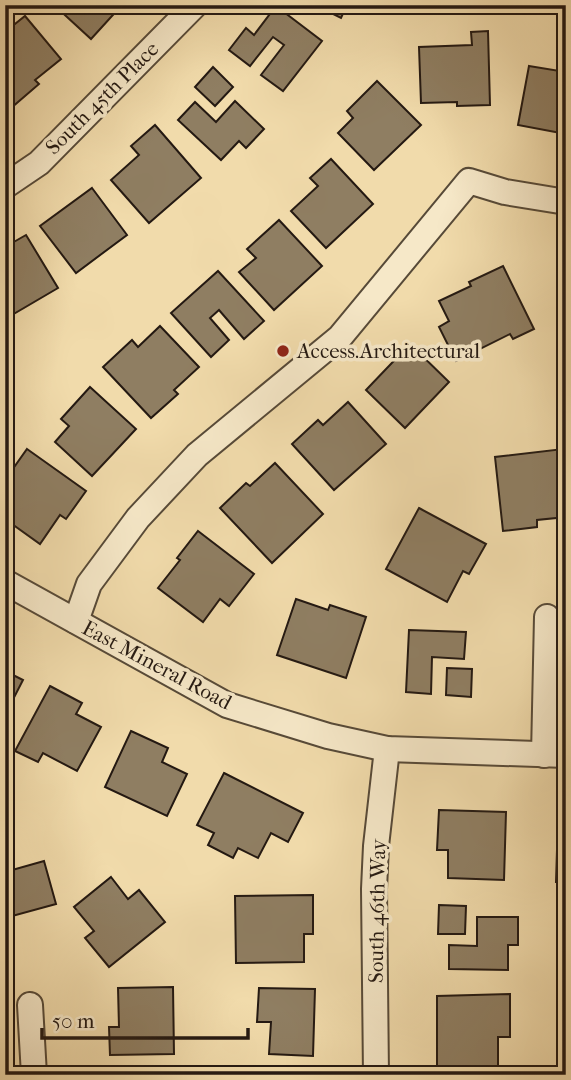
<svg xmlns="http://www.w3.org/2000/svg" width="571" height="1080" viewBox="0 0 571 1080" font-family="'IM FELL French Canon',serif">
  <rect width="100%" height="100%" fill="#f1dbab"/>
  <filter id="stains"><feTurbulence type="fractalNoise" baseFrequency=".00286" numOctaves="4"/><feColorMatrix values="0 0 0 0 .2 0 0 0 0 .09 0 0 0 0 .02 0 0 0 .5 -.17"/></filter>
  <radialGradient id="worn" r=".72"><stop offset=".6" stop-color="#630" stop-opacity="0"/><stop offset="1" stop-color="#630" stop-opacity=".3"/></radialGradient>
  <g fill="#8f7e62" stroke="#241912" stroke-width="2">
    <path d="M54,5H122L91,39Z"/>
    <path d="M315,5H347L341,18Z"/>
    <path d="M276,6L322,41L283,91L261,75L284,45L273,37L250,66L229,50L246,28L254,35Z"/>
    <path d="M25,16L61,59L35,80L39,84L11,108L5,101V32Z"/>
    <path d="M488,31L490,105L457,106V102L421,103L419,47L472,45L471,32Z"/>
    <path d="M529,66L566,72V134L518,125Z"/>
    <path d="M213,67L233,87L215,106L195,87Z"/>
    <path d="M377,81L421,125L374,170L338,133L353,118L347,111Z"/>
    <path d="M235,101L264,129L246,148L239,141L221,160L178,120L195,102L216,122Z"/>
    <path d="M155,125L201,178L149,223L111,180L139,155L131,146Z"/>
    <path d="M331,159L373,204L326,248L291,211L318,186L310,178Z"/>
    <path d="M92,188L127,235L76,273L40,226Z"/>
    <path d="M279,220L322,266L274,310L239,272L256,258L247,249Z"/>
    <path d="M26,235L58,288L5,319V247Z"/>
    <path d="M503,266L534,329L513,339L510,334L456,361L439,327L449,321L439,301L471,286L469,282Z"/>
    <path d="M218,271L264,321L244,339L219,310L210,318L229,340L211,357L171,313Z"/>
    <path d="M160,326L199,367L174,390L178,394L151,418L103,367L132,340L138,347Z"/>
    <path d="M410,344L449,382L405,428L366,390Z"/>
    <path d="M90,387L136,429L92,476L55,442L69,426L61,419Z"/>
    <path d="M348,402L386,444L334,490L292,444L318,420L323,425Z"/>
    <path d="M27,449L86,491L66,519L60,515L40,544L5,519V495L12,485L5,480Z"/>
    <path d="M563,449L566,517L537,520V527L503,531L495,457Z"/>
    <path d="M275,463L323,514L272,563L220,508L246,483L250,486Z"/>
    <path d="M419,508L486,544L469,574L463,571L447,602L386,569Z"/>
    <path d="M198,531L254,574L229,606L220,599L203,622L158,588L180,560L177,558Z"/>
    <path d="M296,599L328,610L330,605L366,617L346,678L277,655Z"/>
    <path d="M409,630L466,632L464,659L432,657L431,694L406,692Z"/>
    <path d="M447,668L472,669L471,697L446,695Z"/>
    <path d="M5,671L23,680L5,715Z"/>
    <path d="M50,686L82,703L76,714L101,727L77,771L43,753L38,762L15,751Z"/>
    <path d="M131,731L168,748L162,762L187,774L167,816L105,787Z"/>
    <path d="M224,773L303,813L288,842L271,833L258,858L238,848L233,858L208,845L214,833L197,825Z"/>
    <path d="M439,810L506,812L504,880L448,878V850H437Z"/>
    <path d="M558,818H566V882H556Z"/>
    <path d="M44,861L56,904L5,918V872Z"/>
    <path d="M111,877L128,899L139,890L165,922L109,967L85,938L94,931L74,907Z"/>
    <path d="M313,895V934H304V962L236,963L235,896Z"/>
    <path d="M439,905L466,906L465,934H438Z"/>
    <path d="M477,917H518V945H508V970L449,969V945L477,946Z"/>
    <path d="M173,987L174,1054L110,1055L109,1027H119L118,988Z"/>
    <path d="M259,988L315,989L313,1056L269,1054L271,1022H257Z"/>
    <path d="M510,994V1037H498V1066L437,1067V996Z"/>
  </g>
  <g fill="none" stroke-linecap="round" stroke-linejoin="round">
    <defs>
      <g id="minor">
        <path d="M5,186L39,163L195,5"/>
        <path d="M5,582L227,705L328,736L387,749L566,755"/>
        <path d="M76,621L89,584L138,518L197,455L340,337L469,181L505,192L566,202"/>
        <path d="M544,755L547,617"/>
        <path d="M30,1005L34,1075"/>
        <path d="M376,1075L374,889L376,846L387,749"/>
      </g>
    </defs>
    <use href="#minor" stroke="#574a38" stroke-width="28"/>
    <use href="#minor" stroke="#f6e8c8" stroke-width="24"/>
  </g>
  <circle fill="#8f2418" stroke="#f6e8c8" stroke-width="2.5" cx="283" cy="351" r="7"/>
  <g text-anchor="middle" stroke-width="7" stroke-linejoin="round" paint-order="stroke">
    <g font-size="21" fill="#241912" stroke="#f6e8c8">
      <text transform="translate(102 98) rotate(-45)" y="7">South 45th Place</text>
      <text transform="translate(157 665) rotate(28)" y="7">East Mineral Road</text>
      <text transform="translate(377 911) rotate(-89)" y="7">South 46th Way</text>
    </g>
    <g font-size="21" fill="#241912" stroke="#f6e8c8" text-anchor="start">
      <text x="297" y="358">Access.Architectural</text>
    </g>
  </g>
  <rect width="571" height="1080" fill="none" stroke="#f1dbab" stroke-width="28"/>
  <rect x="7" y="7" width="557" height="1066" fill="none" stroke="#241912" stroke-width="3.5"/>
  <rect x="14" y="14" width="543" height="1052" fill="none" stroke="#241912" stroke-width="2"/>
  <path d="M42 1028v10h206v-10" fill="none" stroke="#241912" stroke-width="3.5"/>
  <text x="52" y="1028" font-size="21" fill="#241912" stroke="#f6e8c8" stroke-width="5" paint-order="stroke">50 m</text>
  <rect width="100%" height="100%" filter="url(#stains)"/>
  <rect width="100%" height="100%" fill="url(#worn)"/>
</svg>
